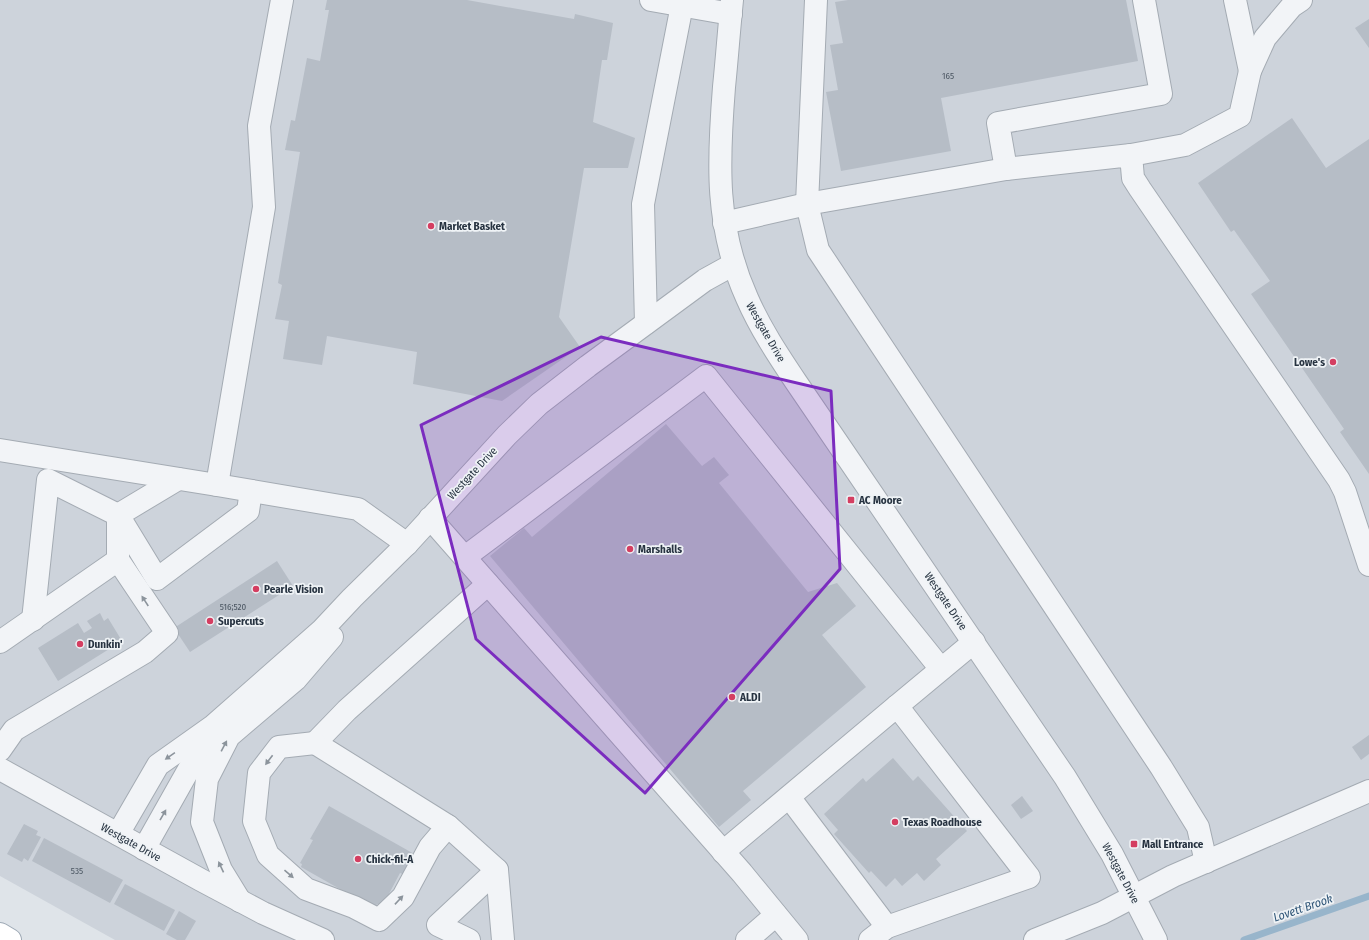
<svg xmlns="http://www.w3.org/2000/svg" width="1369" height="940" viewBox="0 0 1369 940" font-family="'Fira Sans Condensed',sans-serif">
  <rect width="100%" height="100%" fill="#dfe4e9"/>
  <path fill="#cdd3db" d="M0,0H1369V940H115L0,876Z"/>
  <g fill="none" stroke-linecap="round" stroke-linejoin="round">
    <path stroke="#98b5cb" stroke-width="7" d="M1244,940L1369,896"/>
  </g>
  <g fill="#b6bdc6">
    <path d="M327,0H467L574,19L575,14L613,23L607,60H602L593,122L635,138L628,168H584L559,317L580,347L502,401L413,384L417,352L327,336L322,365L283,359L289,321L275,319L282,285L278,283L300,152L285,150L291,120L295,121L307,58L320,61L329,10H325Z"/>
    <path d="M848,0H1126L1138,61L941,98L951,151L841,171L826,92L838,90L830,45L843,43L835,2Z"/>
    <path d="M1369,19V48L1355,28Z"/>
    <path d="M1292,118L1326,168L1369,139V474L1340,432L1344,429L1251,294L1270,281L1234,230L1231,232L1198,183Z"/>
    <path d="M666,424L702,466L714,457L729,475L719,483L808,592L837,583L856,606L822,635L866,687L743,791L751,800L719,827L490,556L524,528L532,537Z"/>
    <path d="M277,561L293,586L190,652L174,628Z"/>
    <path d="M100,613L104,621L108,618L122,641L58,681L38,648L78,623L84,633L92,628L87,621Z"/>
    <path d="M1369,735V754L1361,760L1352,747Z"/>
    <path d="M893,758L913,781L918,776L967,831L936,859L941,865L924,881L917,873L902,886L895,878L886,887L871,871L869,873L834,834L838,830L824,814L863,778L866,782Z"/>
    <path d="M1022,796L1033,811L1021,819L1011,805Z"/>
    <path d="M329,806L416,855L405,875L400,873L382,907L377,904L375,909L301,867L302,864L300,863L313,840L310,839Z"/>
    <path d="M24,824L38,831L36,835L41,837L28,861L24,858L22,862L7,854Z"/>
    <path d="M44,838L123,880L110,903L32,861Z"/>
    <path d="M125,884L175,910L164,931L114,904Z"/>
    <path d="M179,911L196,921L185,940H177L166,934Z"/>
  </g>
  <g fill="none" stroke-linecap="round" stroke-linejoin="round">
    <defs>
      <g id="minor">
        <path d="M651,0L731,14"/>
        <path d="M732,0C729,29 727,58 724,87C718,162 715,227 747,298C760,328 778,355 796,382L1065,777L1112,854L1156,940"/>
        <path d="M816,0L807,204L818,250L1161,767L1198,827L1206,862"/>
        <path d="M1235,0L1250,71"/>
        <path d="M1131,155L1185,145L1240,116L1250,71L1265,38L1292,6L1301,0"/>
        <path d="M1006,169L998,123L1161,94L1144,0"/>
        <path d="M724,223L807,204L1006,169L1131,155L1133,178L1140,189L1339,480L1345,492L1369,565"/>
        <path d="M646,323L643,204L682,5"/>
        <path d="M0,450L217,485L358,509L407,544"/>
        <path d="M178,479L118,515L157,579L248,511L251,491"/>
        <path d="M217,485L264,207L259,126L282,0"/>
        <path d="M430,518L742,873L797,940"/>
        <path d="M465,557L706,376L941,669"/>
        <path d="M488,584L347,710L315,743L448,826L497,870L503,940"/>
        <path d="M0,642L118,560"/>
        <path d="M897,706L974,642"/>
        <path d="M315,743L279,747L259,773L254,821L268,855L306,889L354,907L379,920L403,897L430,847L448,826"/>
        <path d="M0,750L14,730L145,652L167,633L118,560V515L48,480L33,620"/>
        <path d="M0,769L201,880L263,913L323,940"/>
        <path d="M789,797L887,927"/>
        <path d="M118,834L158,765L213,726L322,630L352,598L407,544L507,435L539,404L588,366L705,280L734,264"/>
        <path d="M144,849L211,730"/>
        <path d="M723,852L897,706L1029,877L887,927L870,940"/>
        <path d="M240,901L221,870L202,822L207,779L229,736L296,679L332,637"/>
        <path d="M469,940L438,925L497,870"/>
        <path d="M747,940L776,915"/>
        <path d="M1035,940L1102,913L1173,876L1369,791"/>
      </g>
      <path id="major" d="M0,934L10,940"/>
    </defs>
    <use href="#minor" stroke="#a4abb3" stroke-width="24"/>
    <use href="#major" stroke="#9ea9b5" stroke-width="24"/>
    <use href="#minor" stroke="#f2f4f7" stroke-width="22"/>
    <use href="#major" stroke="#fff" stroke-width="22"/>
  </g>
  <defs><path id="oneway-solid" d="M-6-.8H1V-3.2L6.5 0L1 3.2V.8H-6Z"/></defs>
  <g fill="#8c949c">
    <use href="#oneway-solid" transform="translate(145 601) rotate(-123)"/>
    <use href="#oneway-solid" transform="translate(224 746) rotate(-62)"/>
    <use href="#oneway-solid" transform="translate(170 756) rotate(145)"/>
    <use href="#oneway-solid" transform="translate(269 760) rotate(127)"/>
    <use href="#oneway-solid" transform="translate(163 815) rotate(-60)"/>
    <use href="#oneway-solid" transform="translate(221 867) rotate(-115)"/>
    <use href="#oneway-solid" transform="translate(289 874) rotate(41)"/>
    <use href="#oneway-solid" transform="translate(399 900) rotate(-47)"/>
  </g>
  <path fill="#7b2cbf" fill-opacity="0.2" stroke="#7b2cbf" stroke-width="3" stroke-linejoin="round" d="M601,337L831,391L840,569L645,793L476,639L421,425Z"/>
  <g fill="#d43e61" stroke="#eff3f6" stroke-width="1.5">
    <circle cx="431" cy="226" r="4"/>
    <circle cx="1333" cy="362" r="4"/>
    <rect x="847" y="496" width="8" height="8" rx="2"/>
    <circle cx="630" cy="549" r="4"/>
    <circle cx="256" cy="589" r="4"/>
    <circle cx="210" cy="621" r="4"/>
    <circle cx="80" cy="644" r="4"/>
    <circle cx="732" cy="697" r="4"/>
    <circle cx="895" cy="822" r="4"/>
    <rect x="1130" y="840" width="8" height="8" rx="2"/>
    <circle cx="358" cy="859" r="4"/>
  </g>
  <g text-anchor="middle" stroke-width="3.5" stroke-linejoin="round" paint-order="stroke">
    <g font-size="9" fill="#4b5662">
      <text x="948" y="79">165</text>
      <text x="233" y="610">516;520</text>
      <text x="77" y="874">535</text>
    </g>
    <g font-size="11" font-weight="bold" fill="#273341" stroke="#eff3f6" text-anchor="start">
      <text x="439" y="230">Market Basket</text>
      <text x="1325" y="366" text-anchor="end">Lowe's</text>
      <text x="859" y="504">AC Moore</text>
      <text x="638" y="553">Marshalls</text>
      <text x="264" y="593">Pearle Vision</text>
      <text x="218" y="625">Supercuts</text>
      <text x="88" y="648">Dunkin'</text>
      <text x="740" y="701">ALDI</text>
      <text x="903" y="826">Texas Roadhouse</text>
      <text x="1142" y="848">Mall Entrance</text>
      <text x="366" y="863">Chick-fil-A</text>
    </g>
    <g font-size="11" fill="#273341" stroke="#eff3f6">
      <text transform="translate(766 332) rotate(60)" y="4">Westgate Drive</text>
      <text transform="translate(472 473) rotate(-47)" y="4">Westgate Drive</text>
      <text transform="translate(946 601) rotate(56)" y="4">Westgate Drive</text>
      <text transform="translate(131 842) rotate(29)" y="4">Westgate Drive</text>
      <text transform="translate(1121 873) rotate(62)" y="4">Westgate Drive</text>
    </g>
    <g font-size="12" font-style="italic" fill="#2f5577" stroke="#eff3f6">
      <text transform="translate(1303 908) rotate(-19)" y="4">Lovett Brook</text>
    </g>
  </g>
</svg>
